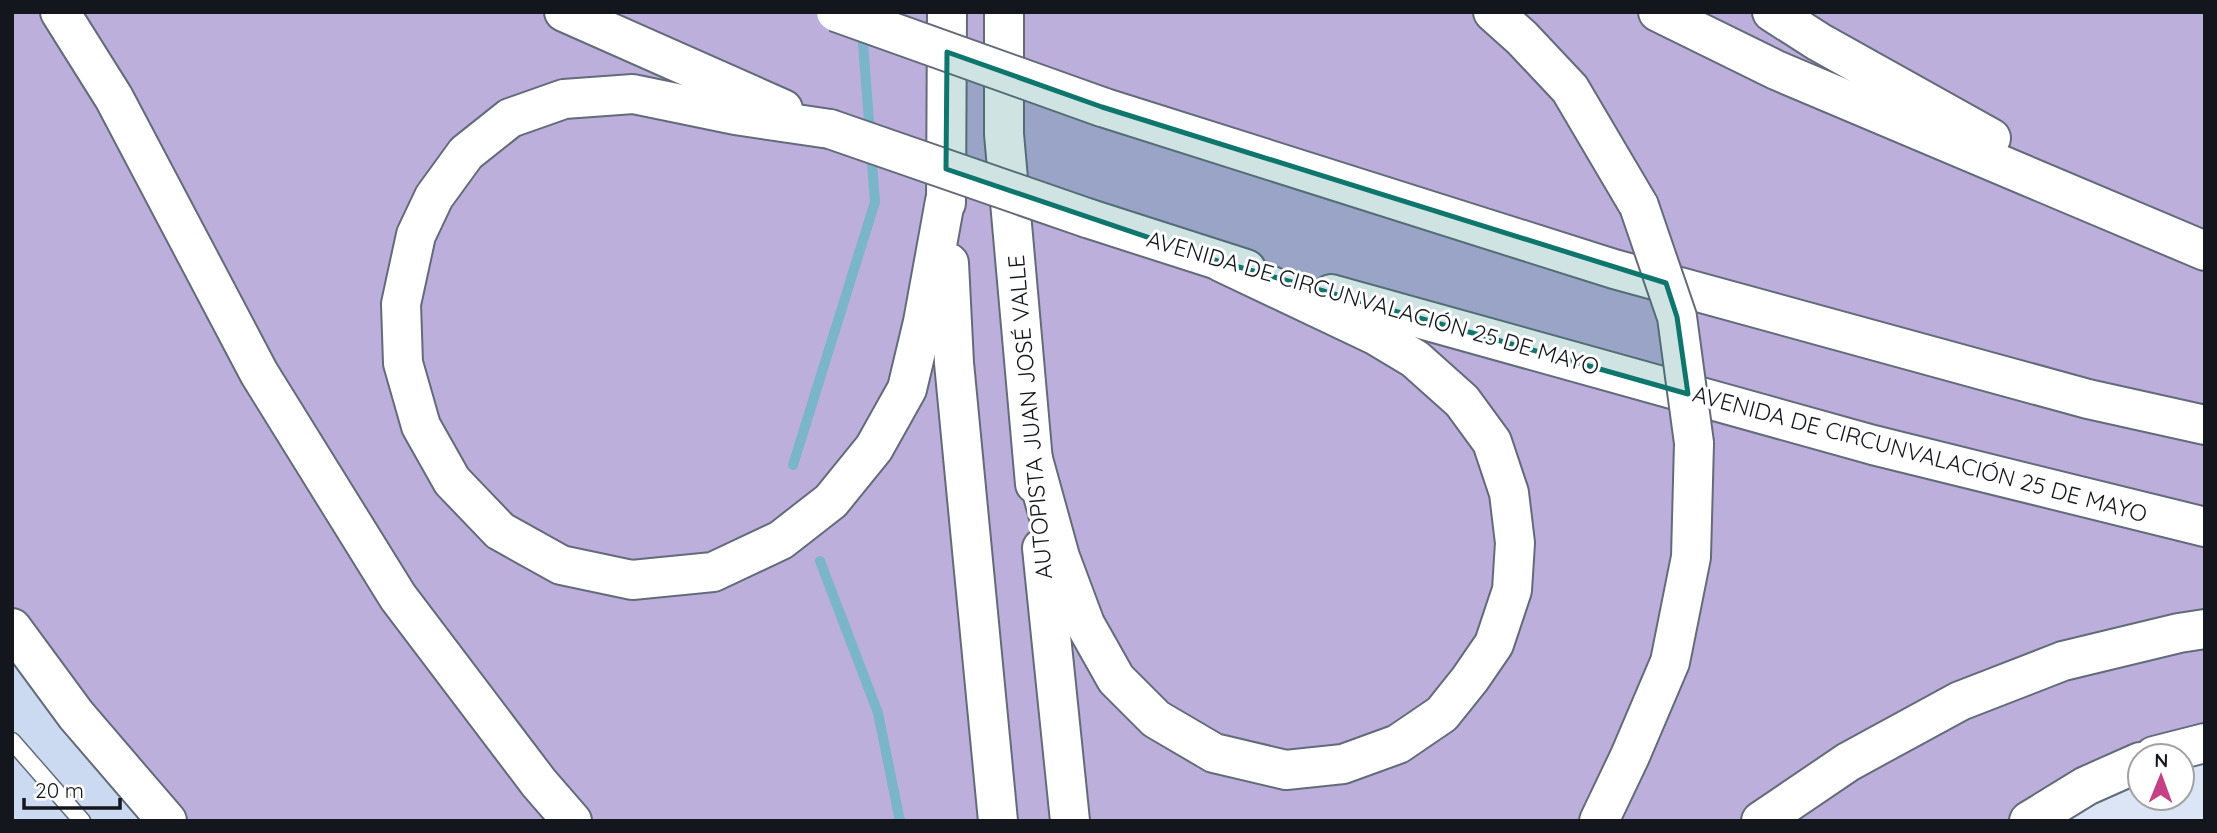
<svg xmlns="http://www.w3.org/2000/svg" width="2217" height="833" viewBox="0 0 2217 833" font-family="Quicksand,sans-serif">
  <rect width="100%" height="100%" fill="#dbe5f6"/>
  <path fill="#ccdaf1" d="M12,628L167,821H12Z"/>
  <path fill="#bcafdc" d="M12,12H2205V743L2029,821H167L12,628Z"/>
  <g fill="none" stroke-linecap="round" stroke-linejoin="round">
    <g stroke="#7bb5cb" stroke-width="10">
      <path d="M862,30L870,134"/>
      <path d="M793,465L875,202L871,152"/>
      <path d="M820,561L878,713L900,821"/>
    </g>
    <defs>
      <path id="service" d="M12,741L82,821"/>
      <g id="secondary">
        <path d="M12,628L76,715L167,821"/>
        <path d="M2154,756L2205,743"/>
        <path d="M2029,821L2086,786L2140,762"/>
      </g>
      <g id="motorway">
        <path d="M60,12L114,98L259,373L398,597L539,783L572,821"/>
        <path d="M564,12L783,109"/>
        <path d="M1004,12V134L1035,484"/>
        <path d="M1493,12L1522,38L1570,89L1639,206"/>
        <path d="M1658,12L1776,70L2205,251"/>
        <path d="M1772,12L1819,42L1991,138"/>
        <path d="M1102,107L1614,269L2088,399L2205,425"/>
        <path d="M830,129L735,115L633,94L564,99L510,118L466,153L434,197L416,235L401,304L403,363L421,426L452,481L500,531L561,565L632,580L713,572L781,540L831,501L874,448L907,389L923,322L945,201"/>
        <path d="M946,203L947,12"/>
        <path d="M1087,218L1246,269"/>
        <path d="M949,263L954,363L998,821"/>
        <path d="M1331,294L1873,445L2205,527"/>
        <path d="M1033,459L1060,557L1085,624L1116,679L1156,719L1214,753L1286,770L1343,764L1398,744L1442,714L1470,679L1494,644L1512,590L1515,543L1509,493L1492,442L1462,401L1415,359L1375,335L1221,262"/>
        <path d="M1042,548L1070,821"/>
        <path d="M1599,821L1630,756L1670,662L1691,557L1694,443"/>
        <path d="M1761,821L1848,762L1960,701L2063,661L2179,633L2205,629"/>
      </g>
    </defs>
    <use href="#service" stroke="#626b79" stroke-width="19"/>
    <use href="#secondary" stroke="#626b79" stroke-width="42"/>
    <use href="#motorway" stroke="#626b79" stroke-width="42"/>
    <use href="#service" stroke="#fff" stroke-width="16"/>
    <use href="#secondary" stroke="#fff" stroke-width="38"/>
    <use href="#motorway" stroke="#fff" stroke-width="38"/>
    <defs>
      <g id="motorway-bridge">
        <path d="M836,12L1102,107"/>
        <path d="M830,129L1087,218"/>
        <path d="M1639,206L1677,317L1694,443"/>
      </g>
    </defs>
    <use href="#motorway-bridge" stroke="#626b79" stroke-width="42" stroke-linecap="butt"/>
    <use href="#motorway-bridge" stroke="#fff" stroke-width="38"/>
  </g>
  <path fill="#0f766e" fill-opacity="0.2" stroke="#0f766e" stroke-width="5" stroke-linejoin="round" d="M947,52L1102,107L1666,283L1677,317L1688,394L1221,262L946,169Z"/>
  <g text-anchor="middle" stroke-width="6" stroke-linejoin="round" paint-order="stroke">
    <g font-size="23" fill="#13161c" stroke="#fff">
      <text transform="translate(1373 303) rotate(16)" y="8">AVENIDA DE CIRCUNVALACIÓN 25 DE MAYO</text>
      <text transform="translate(1030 417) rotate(-95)" y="8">AUTOPISTA JUAN JOSÉ VALLE</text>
      <text transform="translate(1920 454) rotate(15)" y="8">AVENIDA DE CIRCUNVALACIÓN 25 DE MAYO</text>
    </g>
  </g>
  <rect width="2217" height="833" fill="none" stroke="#13161c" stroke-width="28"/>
  <g transform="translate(2161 777) rotate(1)"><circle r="33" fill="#ffffff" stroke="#a1a2a4" stroke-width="2"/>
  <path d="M0-5L12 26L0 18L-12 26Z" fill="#c64184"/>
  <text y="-10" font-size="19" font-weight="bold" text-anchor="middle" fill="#13161c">N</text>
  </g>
  <path d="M24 798v10h96v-10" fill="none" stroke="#13161c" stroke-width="3.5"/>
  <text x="35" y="798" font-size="21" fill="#13161c" stroke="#ffffff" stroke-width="5" paint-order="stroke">20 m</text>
</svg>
